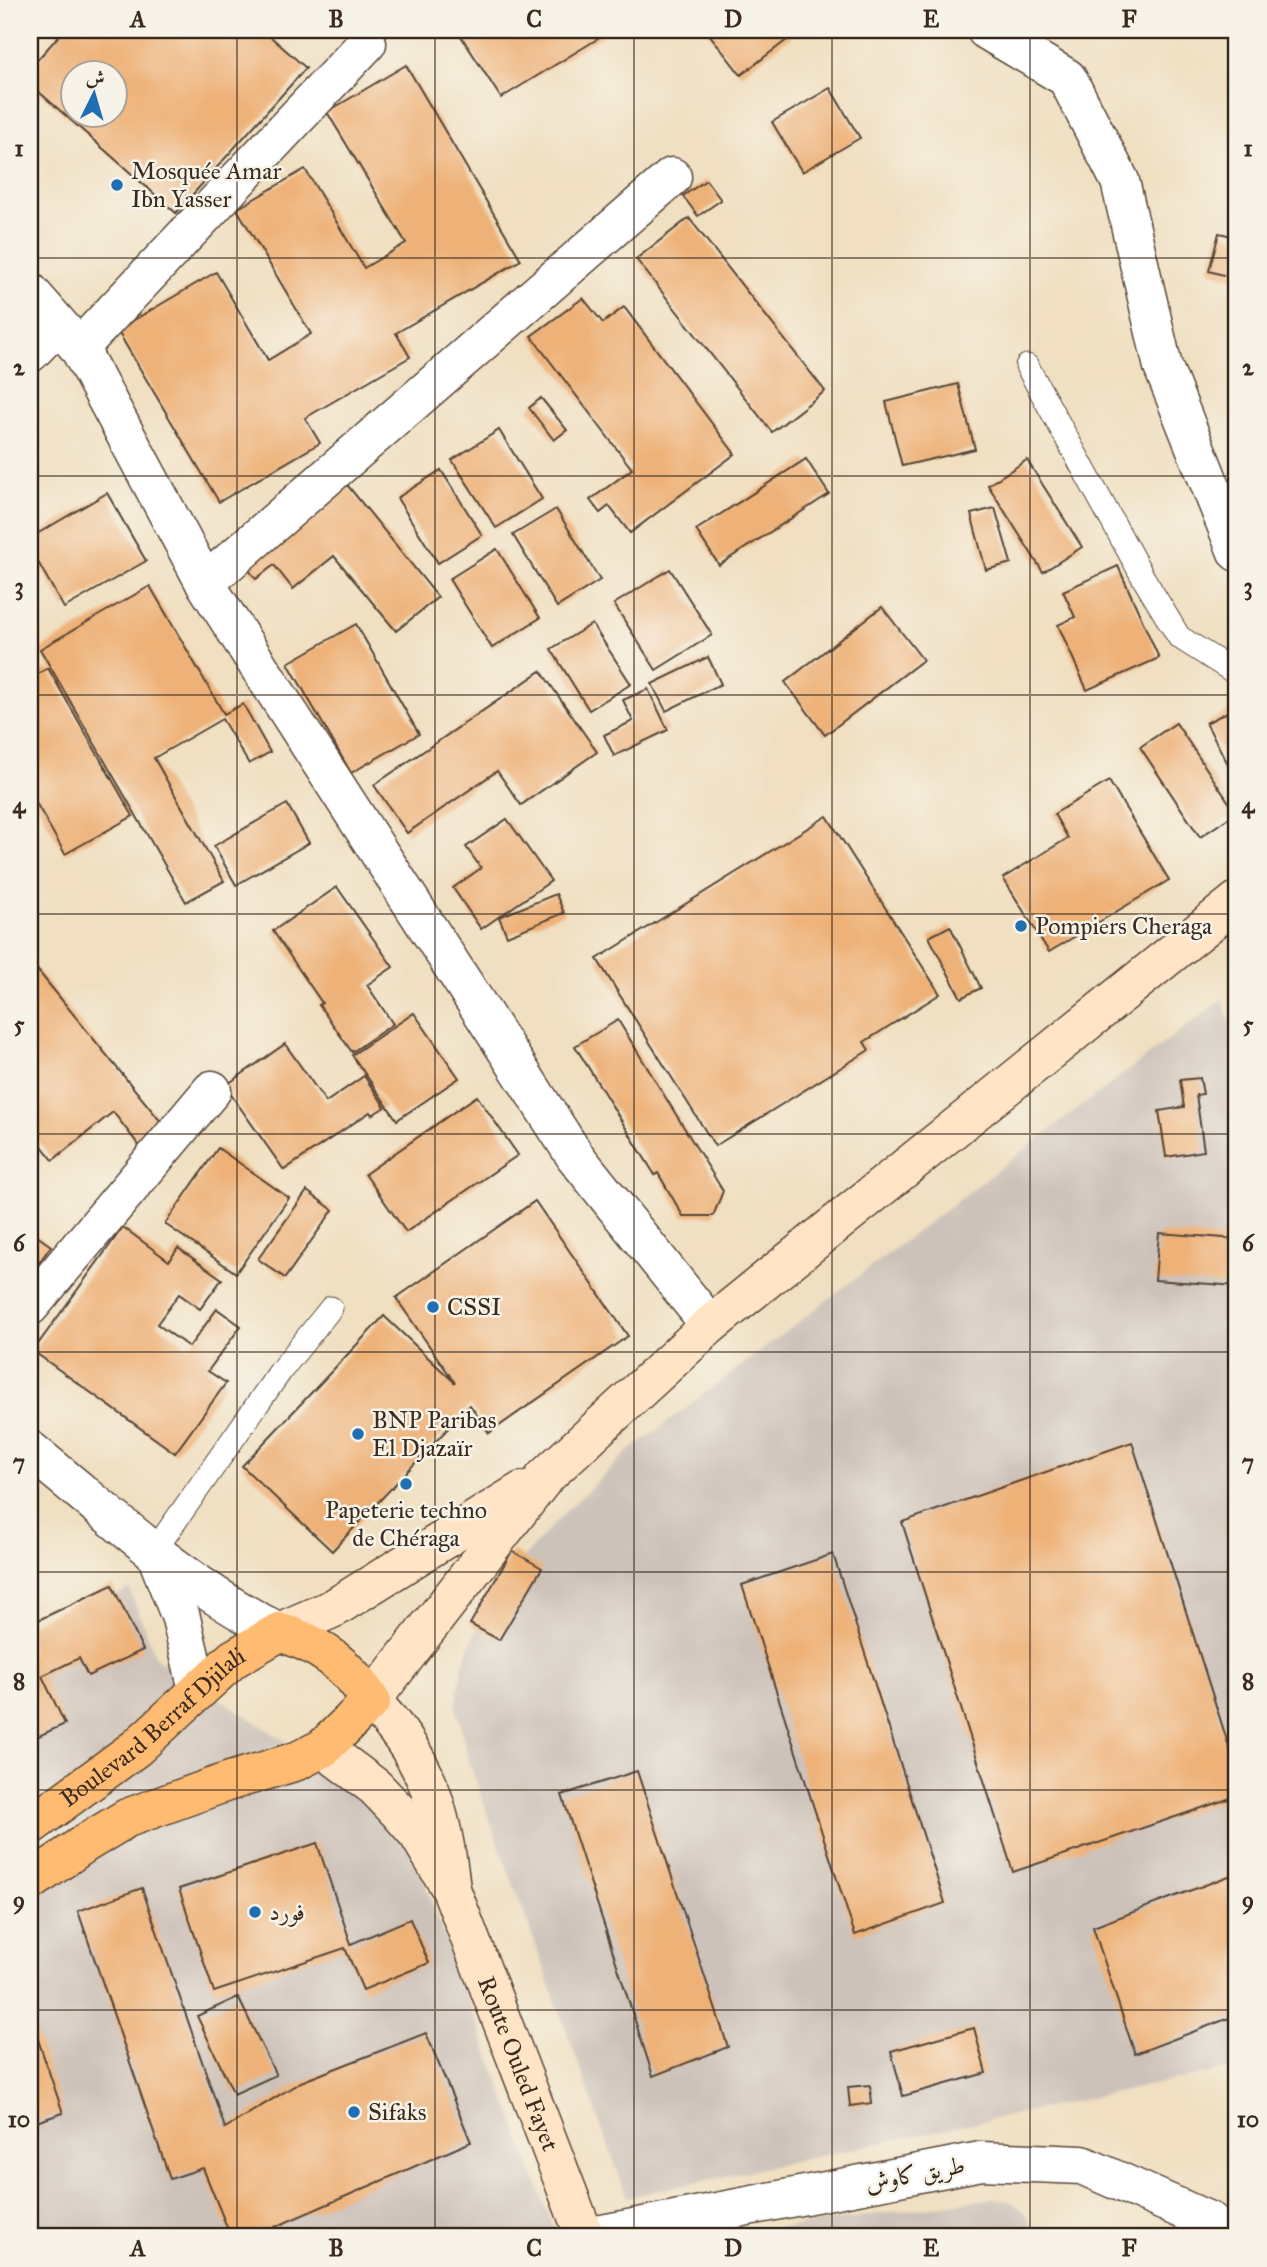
<svg xmlns="http://www.w3.org/2000/svg" width="1267" height="2267" viewBox="0 0 1267 2267" font-family="'IM FELL Great Primer',Amiri,serif">
  <rect width="100%" height="100%" fill="#f7f3e8"/>
  <filter id="ink" filterUnits="userSpaceOnUse"><feTurbulence type="fractalNoise" baseFrequency=".0143" numOctaves="2"/><feDisplacementMap in="SourceGraphic" scale="14" xChannelSelector="R" yChannelSelector="G"/><feConvolveMatrix kernelMatrix="1 2 1 2 8 2 1 2 1" color-interpolation-filters="sRGB"/></filter>
  <filter id="wash" filterUnits="userSpaceOnUse"><feTurbulence type="fractalNoise" baseFrequency=".00686" numOctaves="4" result="noise"/><feDisplacementMap in="SourceGraphic" scale="28" xChannelSelector="R" yChannelSelector="G"/><feGaussianBlur stdDeviation="1.57" result="paint"/><feColorMatrix in="noise" values="0 0 0 0 0 0 0 0 0 0 0 0 0 0 0 0 0 1.4 0 .05"/><feComposite in="paint" operator="in"/></filter>
  <g filter="url(#wash)">
    <rect width="100%" height="100%" fill="#f0dfc0"/>
    <g fill="#cdc2b9">
      <path d="M1222,999L1237,1042V1385L1235,1389L1237,1393V2067L627,2197L469,1762L456,1706L463,1664L479,1623L516,1566L558,1519L628,1452Z"/>
      <path d="M129,1588L156,1658L357,1787L412,1849L557,2237H30V1653Z"/>
      <path d="M994,2198L1012,2202L1026,2214L1038,2237H717Z"/>
    </g>
    <g id="blocks">
      <g fill="#eeb279" fill-rule="evenodd">
        <path d="M64,30H263L306,68L176,213L30,84V68ZM74,74H116V116H74Z"/>
        <path d="M471,30H601L604,35L501,98L461,36Z"/>
        <path d="M706,30H800L741,75Z"/>
        <path d="M406,65L521,260L396,333L410,357L305,418L320,443L219,502L117,330L216,272L268,360L311,334L237,209L305,169L364,268L406,243L327,112Z"/>
        <path d="M830,88L860,138L802,172L772,122Z"/>
        <path d="M706,180L721,200L698,216L683,196Z"/>
        <path d="M689,218L825,391L772,432L636,259Z"/>
        <path d="M1219,233L1237,237V279L1209,271Z"/>
        <path d="M583,298L603,323L624,307L735,454L630,533L609,506L600,513L590,500L632,469L531,336Z"/>
        <path d="M958,384L975,449L902,466L886,402Z"/>
        <path d="M541,398L567,430L554,440L529,408Z"/>
        <path d="M499,430L542,499L496,528L452,460Z"/>
        <path d="M806,459L829,494L719,565L696,530Z"/>
        <path d="M1027,460L1082,547L1043,572L988,485Z"/>
        <path d="M441,470L482,535L438,563L397,498Z"/>
        <path d="M340,476L438,597L396,631L334,556L293,589L274,565L256,579L239,557Z"/>
        <path d="M107,493L146,561L64,608L30,548V538Z"/>
        <path d="M995,508L1011,563L986,570L971,514Z"/>
        <path d="M556,509L600,580L557,607L513,535Z"/>
        <path d="M497,549L540,618L492,648L449,579Z"/>
        <path d="M1118,566L1159,658L1087,690L1058,625L1075,617L1063,591Z"/>
        <path d="M670,569L712,635L656,670L614,604Z"/>
        <path d="M150,586L224,714L243,704L270,752L249,764L222,719L154,758L224,881L186,902L40,649Z"/>
        <path d="M882,607L923,660L825,735L785,682Z"/>
        <path d="M356,624L419,734L351,773L288,663Z"/>
        <path d="M592,624L631,684L589,710L551,649Z"/>
        <path d="M708,657L721,684L666,711L652,684Z"/>
        <path d="M48,668L133,816L65,854L30,792V678Z"/>
        <path d="M541,671L597,752L521,805L497,771L407,833L374,785Z"/>
        <path d="M648,689L668,730L614,756L604,735L633,721L623,700Z"/>
        <path d="M1237,707V781L1206,723Z"/>
        <path d="M1176,723L1236,813L1200,837L1140,747Z"/>
        <path d="M1109,781L1169,880L1049,952L1003,878L1068,838L1054,814Z"/>
        <path d="M287,804L309,843L236,885L214,846Z"/>
        <path d="M827,816L940,994L864,1042L869,1050L715,1146L597,959Z"/>
        <path d="M507,819L551,881L481,929L453,888L481,868L466,847Z"/>
        <path d="M337,887L393,967L367,985L393,1024L352,1052L319,1005L322,1003L273,931Z"/>
        <path d="M556,894L564,913L507,936L499,917Z"/>
        <path d="M950,926L981,988L961,998L929,937Z"/>
        <path d="M30,961L171,1134L145,1153L113,1112L53,1160L30,1131Z"/>
        <path d="M414,1013L459,1078L397,1120L352,1055Z"/>
        <path d="M618,1020L723,1191L713,1216H683L658,1173L655,1175L575,1046Z"/>
        <path d="M285,1044L326,1102L364,1076L385,1107L372,1115L370,1112L284,1170L225,1086Z"/>
        <path d="M1200,1078L1203,1094L1196,1095L1204,1151L1166,1157L1159,1111L1184,1107L1180,1080Z"/>
        <path d="M477,1096L518,1155L406,1232L365,1174Z"/>
        <path d="M218,1148L289,1198L236,1273L165,1224Z"/>
        <path d="M307,1191L333,1210L285,1278L258,1259Z"/>
        <path d="M535,1201L628,1336L489,1433L470,1405L332,1551L242,1466L384,1316L455,1383L396,1298Z"/>
        <path d="M123,1227L169,1261L178,1248L222,1279L200,1309L179,1294L157,1324L189,1347L217,1309L241,1326L208,1371L226,1383L175,1453L33,1351Z"/>
        <path d="M30,1231L51,1246L30,1275Z"/>
        <path d="M1159,1233L1237,1239V1286L1155,1280Z"/>
        <path d="M1132,1442L1237,1772V1796L1013,1872L902,1522Z"/>
        <path d="M512,1551L542,1568L499,1640L470,1624Z"/>
        <path d="M833,1554L945,1903L855,1935L742,1585Z"/>
        <path d="M112,1585L143,1650L88,1676L79,1658L42,1676L65,1724L30,1740V1624Z"/>
        <path d="M637,1771L728,2047L653,2076L562,1795Z"/>
        <path d="M317,1843L351,1944L410,1919L429,1963L363,1990L345,1948L214,1992L179,1889Z"/>
        <path d="M1237,1873V2015L1135,2054L1093,1927Z"/>
        <path d="M142,1888L225,2128L301,2082L426,2033L471,2142L252,2237H231L203,2168L170,2179L78,1911Z"/>
        <path d="M238,1997L276,2075L234,2094L197,2016Z"/>
        <path d="M30,2016L63,2113L30,2124Z"/>
        <path d="M974,2028L986,2073L903,2096L891,2051Z"/>
        <path d="M870,2085L872,2103L850,2106L848,2087Z"/>
      </g>
    </g>
  </g>
  <g filter="url(#ink)">
    <use href="#blocks" fill-opacity="0" stroke="#564536" stroke-width="2"/>
    <g fill="none" stroke-linecap="round" stroke-linejoin="round">
      <defs>
        <g id="service">
          <path d="M1027,366L1144,579L1179,637L1231,670L1237,671"/>
          <path d="M155,1550L282,1369L331,1308"/>
        </g>
        <g id="minor">
          <path d="M986,30L1067,78L1120,181L1163,367L1237,552"/>
          <path d="M30,292L79,348L205,583L575,1156L710,1325"/>
          <path d="M79,348L367,43"/>
          <path d="M30,353L57,325"/>
          <path d="M205,583L672,177"/>
          <path d="M30,1306L212,1090"/>
        </g>
        <g id="tertiary">
          <path d="M30,1450C110,1514 186,1587 279,1632"/>
          <path d="M155,1552L181,1618L198,1690"/>
          <path d="M587,2237L981,2161L1082,2165L1211,2222L1230,2237"/>
        </g>
        <g id="secondary">
          <path d="M279,1632L334,1608L522,1491"/>
          <path id="s1" d="M323,1748L375,1787L397,1810L418,1834L451,1889L585,2237"/>
          <path d="M451,1889C443,1813 427,1756 371,1701L545,1477L710,1325L1237,901"/>
        </g>
        <g id="trunk">
          <path id="s2" d="M30,1826L136,1748L233,1659L279,1632C320,1644 348,1665 371,1701L323,1748L297,1761L227,1782L127,1818L84,1844L30,1882"/>
        </g>
      </defs>
      <use href="#service" stroke="#564536" stroke-width="25"/>
      <use href="#minor" stroke="#564536" stroke-width="41"/>
      <use href="#tertiary" stroke="#564536" stroke-width="41"/>
      <use href="#secondary" stroke="#564536" stroke-width="41"/>
      <use href="#trunk" stroke="#564536" stroke-width="41"/>
      <use href="#service" stroke="#fff" stroke-width="23"/>
      <use href="#minor" stroke="#fff" stroke-width="38"/>
      <use href="#tertiary" stroke="#fff" stroke-width="38"/>
      <use href="#secondary" stroke="#ffe4c6" stroke-width="38"/>
      <use href="#trunk" stroke="#febb71" stroke-width="38"/>
    </g>
  </g>
  <path fill="none" stroke="#3b2a1e" stroke-width="2" stroke-opacity="0.55" d="M237,30V2237M435,30V2237M634,30V2237M832,30V2237M1030,30V2237M30,258H1237M30,476H1237M30,695H1237M30,914H1237M30,1134H1237M30,1352H1237M30,1572H1237M30,1790H1237M30,2010H1237"/>
  <g fill="#1f6fb2" stroke="#f7f3e8" stroke-width="2.5">
    <circle cx="117" cy="185" r="7"/>
    <circle cx="1021" cy="926" r="7"/>
    <circle cx="433" cy="1307" r="7"/>
    <circle cx="358" cy="1434" r="7"/>
    <circle cx="406" cy="1484" r="7"/>
    <circle cx="255" cy="1912" r="7"/>
    <circle cx="354" cy="2112" r="7"/>
  </g>
  <g text-anchor="middle" stroke-width="5" stroke-linejoin="round" paint-order="stroke">
    <g font-size="24" fill="#3b2a1e" stroke="#f7f3e8" text-anchor="start">
      <text x="131" y="179">Mosquée Amar<tspan x="131" dy="28">Ibn Yasser</tspan></text>
      <text x="1035" y="934">Pompiers Cheraga</text>
      <text x="447" y="1315">CSSI</text>
      <text x="372" y="1428">BNP Paribas<tspan x="372" dy="28">El Djazaïr</tspan></text>
      <text x="406" y="1518" text-anchor="middle">Papeterie techno<tspan x="406" dy="28">de Chéraga</tspan></text>
      <text x="269" y="1920">فورد</text>
      <text x="368" y="2120">Sifaks</text>
    </g>
    <g font-size="24" fill="#3b2a1e" stroke="#f7f3e8">
      <text dy="8" stroke="none"><textPath href="#s2" startOffset="158">Boulevard Berraf Djilali</textPath></text>
      <text dy="8" stroke="none"><textPath href="#s1" startOffset="380">Route Ouled Fayet</textPath></text>
      <text transform="translate(915 2174) rotate(-11)" y="8">طريق كاوش</text>
    </g>
  </g>
  <rect width="1267" height="2267" fill="none" stroke="#f7f3e8" stroke-width="77"/>
  <g transform="translate(94 94) rotate(5)"><circle r="33" fill="#f7f3e8" stroke="#aca397" stroke-width="2"/>
  <path d="M0-5L12 26L0 18L-12 26Z" fill="#1f6fb2"/>
  <text y="-10" font-size="19" font-weight="bold" text-anchor="middle" fill="#3b2a1e">ش</text>
  </g>
  <rect x="38" y="38" width="1190" height="2190" fill="none" stroke="#3b2a1e" stroke-width="2.5"/>
  <g font-size="23" text-anchor="middle" font-weight="bold" fill="#3b2a1e">
    <text x="138" y="27">A</text>
    <text x="336" y="27">B</text>
    <text x="534" y="27">C</text>
    <text x="733" y="27">D</text>
    <text x="931" y="27">E</text>
    <text x="1129" y="27">F</text>
    <text x="19" y="156">1</text>
    <text x="1248" y="156">1</text>
    <text x="19" y="375">2</text>
    <text x="1248" y="375">2</text>
    <text x="19" y="594">3</text>
    <text x="1248" y="594">3</text>
    <text x="19" y="813">4</text>
    <text x="1248" y="813">4</text>
    <text x="19" y="1032">5</text>
    <text x="1248" y="1032">5</text>
    <text x="19" y="1251">6</text>
    <text x="1248" y="1251">6</text>
    <text x="19" y="1470">7</text>
    <text x="1248" y="1470">7</text>
    <text x="19" y="1689">8</text>
    <text x="1248" y="1689">8</text>
    <text x="19" y="1908">9</text>
    <text x="1248" y="1908">9</text>
    <text x="19" y="2127">10</text>
    <text x="1248" y="2127">10</text>
    <text x="138" y="2256">A</text>
    <text x="336" y="2256">B</text>
    <text x="534" y="2256">C</text>
    <text x="733" y="2256">D</text>
    <text x="931" y="2256">E</text>
    <text x="1129" y="2256">F</text>
  </g>
</svg>
